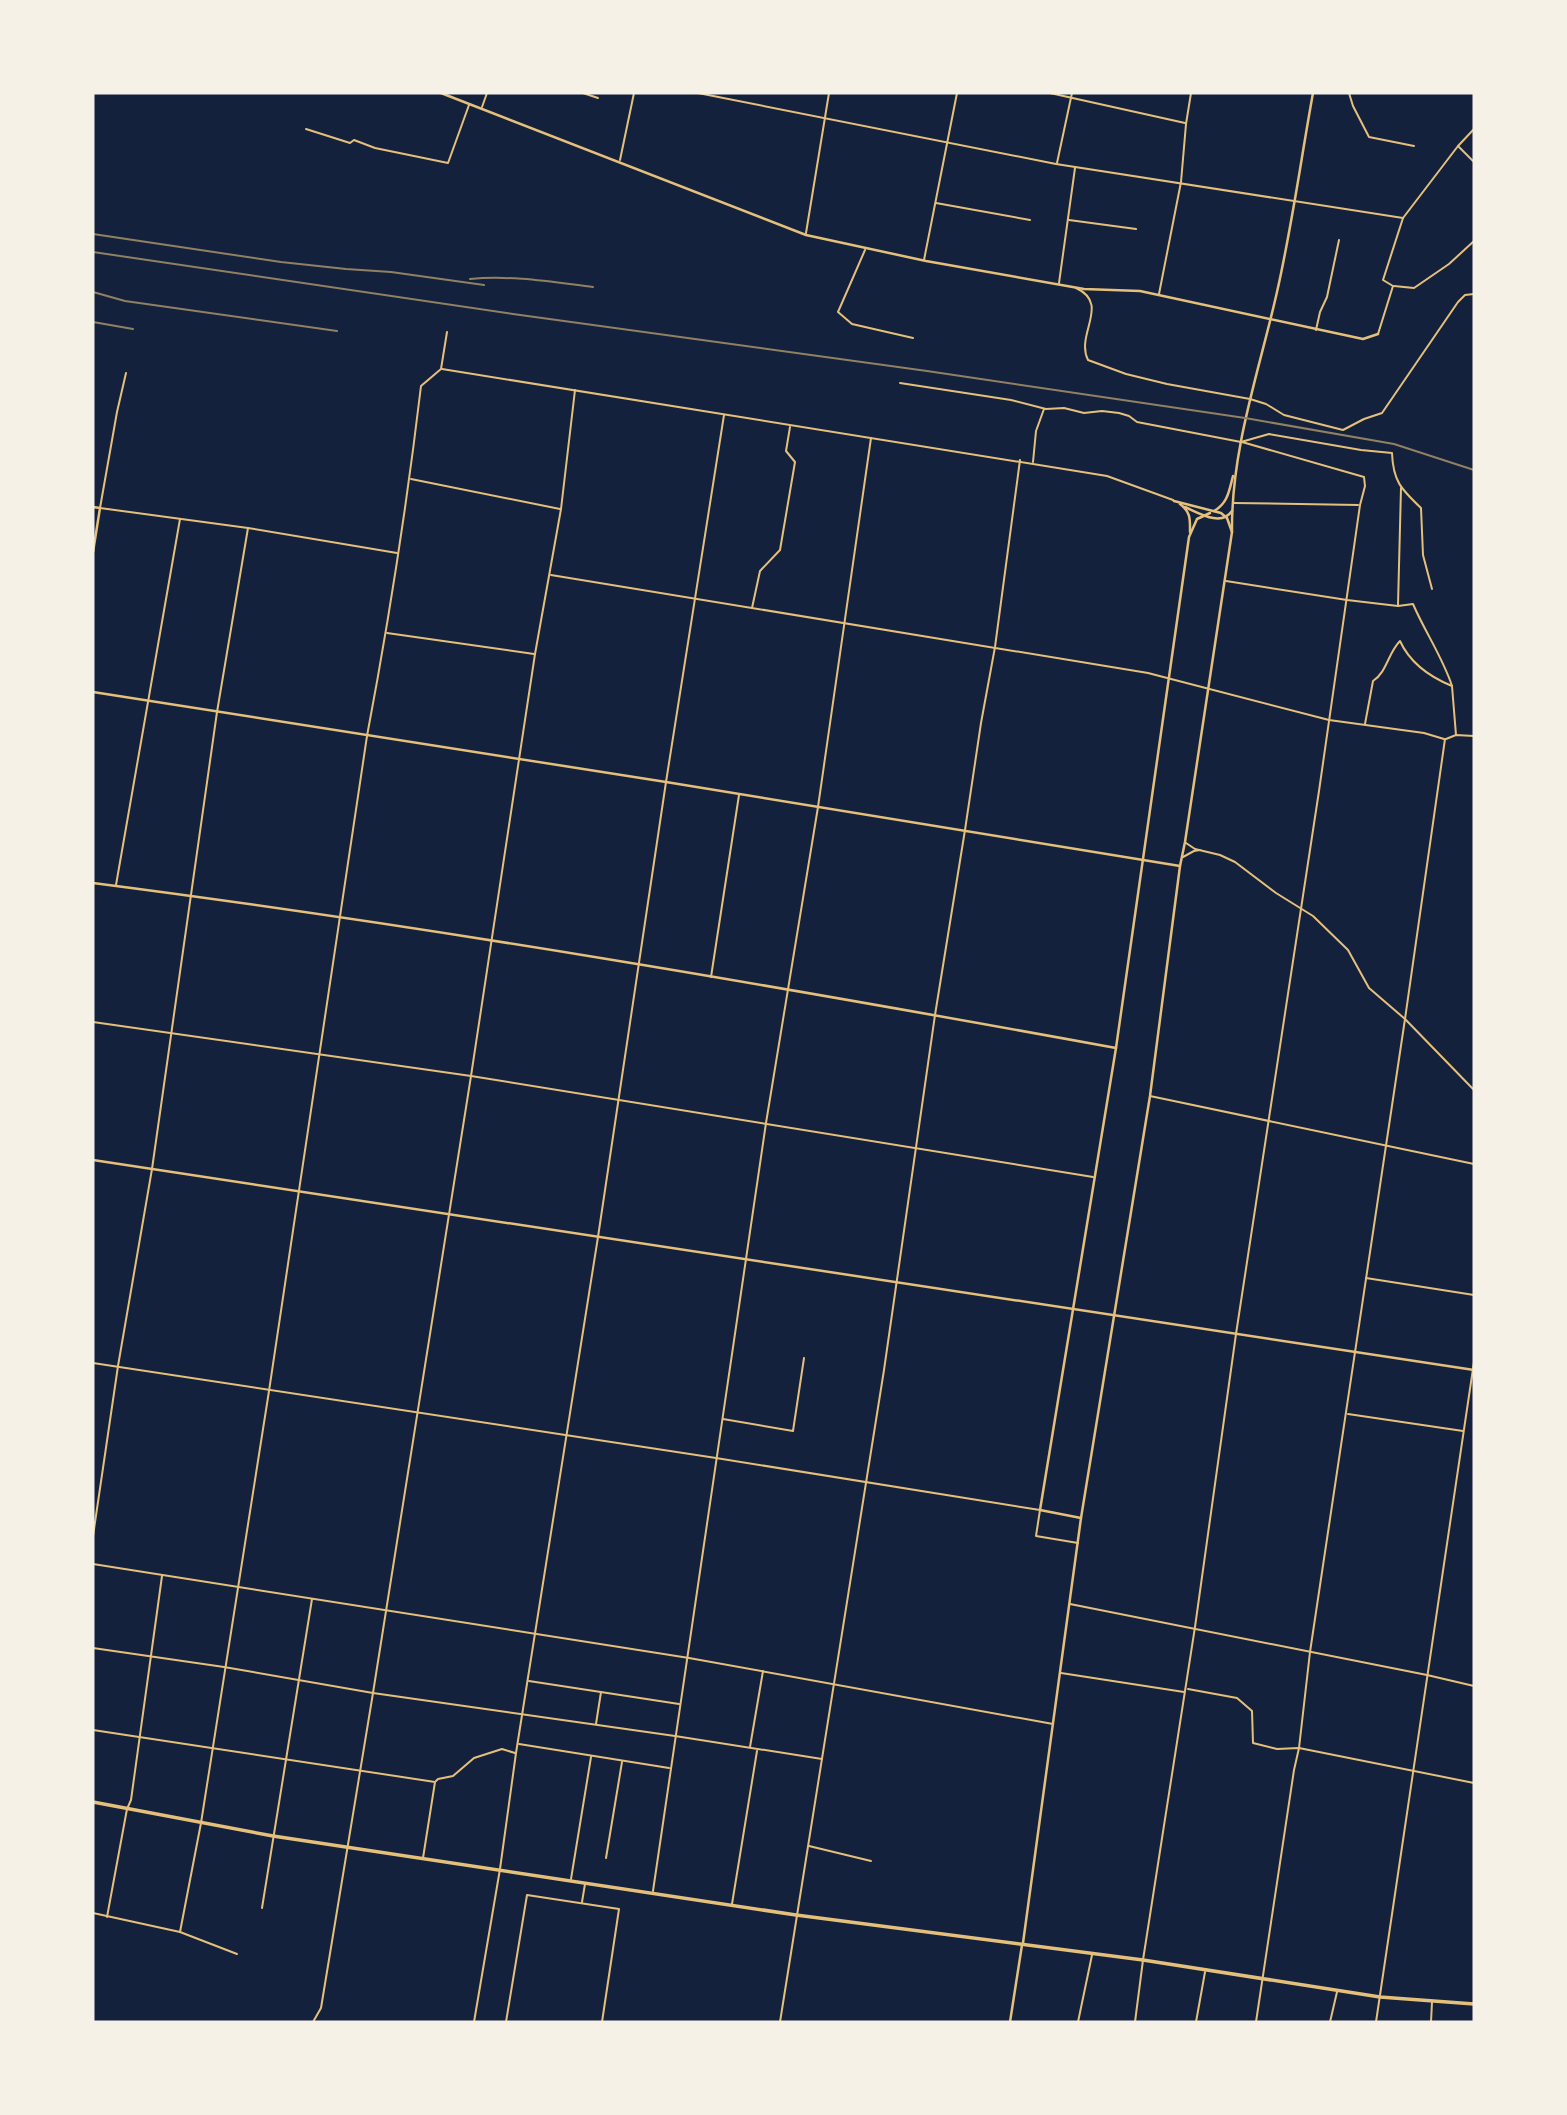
<svg xmlns="http://www.w3.org/2000/svg" width="1567" height="2115" viewBox="0 0 1567 2115" font-family="'Exo 2',sans-serif">
  <rect width="100%" height="100%" fill="#14213d"/>
  <g fill="none" stroke-linecap="round" stroke-linejoin="round">
    <g stroke="#e5c07b" stroke-width="2">
      <path d="M583,93L598,98"/>
      <path d="M698,93L1056,164L1403,218"/>
      <path d="M1050,93L1185,123"/>
      <path d="M1349,93L1353,106L1369,137L1414,146"/>
      <path d="M1395,93H1403"/>
      <path d="M482,107L487,93"/>
      <path d="M306,129L350,143L354,140L375,148L448,163L469,105"/>
      <path d="M1458,146L1474,162"/>
      <path d="M620,160L634,93"/>
      <path d="M1057,163L1072,93"/>
      <path d="M936,203L1030,220"/>
      <path d="M1069,220L1136,229"/>
      <path d="M806,233L829,93"/>
      <path d="M865,250L838,312L852,324L913,338"/>
      <path d="M924,260L957,93"/>
      <path d="M1059,283L1075,168"/>
      <path d="M1394,286L1414,288L1449,264L1474,241"/>
      <path d="M1076,288C1111,304 1075,334 1088,360L1126,374L1167,384L1250,399L1266,404L1284,415L1343,430L1364,419L1382,413L1458,302L1465,295L1474,294"/>
      <path d="M1159,294L1181,182L1186,124L1191,93"/>
      <path d="M1316,330L1320,312L1327,297L1339,240"/>
      <path d="M1378,334L1393,286L1383,280L1403,218L1458,146L1474,129"/>
      <path d="M442,369L1107,476L1173,500"/>
      <path d="M126,373L117,412L100,508L248,528L397,553"/>
      <path d="M900,383L1011,400L1046,409L1064,408L1084,413L1102,411L1119,413L1129,416L1137,422L1241,442L1269,434L1361,450L1392,453C1393,481 1401,489 1421,508L1423,555L1432,589"/>
      <path d="M1033,462L1036,431L1044,409"/>
      <path d="M411,479L560,509"/>
      <path d="M1234,503L1358,505"/>
      <path d="M551,575L1148,673L1329,720L1424,733L1444,739"/>
      <path d="M1226,581L1347,600L1398,606L1413,604C1425,632 1443,658 1452,686"/>
      <path d="M1398,605L1401,488"/>
      <path d="M752,608L760,571L780,550L795,462L786,451L790,427"/>
      <path d="M387,633L534,654"/>
      <path d="M1365,724L1373,681C1387,672 1388,653 1400,641C1410,663 1430,677 1452,686L1456,735"/>
      <path d="M1446,739L1456,735L1474,736"/>
      <path d="M1186,843L1195,849L1220,855L1235,862L1276,893L1313,916L1348,950L1369,988L1405,1019L1474,1090"/>
      <path d="M1183,857L1194,851L1200,850"/>
      <path d="M116,885L180,519"/>
      <path d="M711,977L739,795"/>
      <path d="M93,1022L471,1076L1093,1177"/>
      <path d="M1150,1096L1474,1164"/>
      <path d="M1366,1278L1474,1295"/>
      <path d="M93,1363L716,1458L1040,1510L1036,1536L1078,1543"/>
      <path d="M1348,1414L1463,1431"/>
      <path d="M723,1419L793,1431L804,1358"/>
      <path d="M93,1536L118,1366L152,1169L217,712L248,528"/>
      <path d="M93,1564L689,1658L1053,1724"/>
      <path d="M1070,1604L1427,1675L1474,1686"/>
      <path d="M93,1648L224,1667L373,1693L675,1736L822,1759"/>
      <path d="M1061,1673L1184,1692"/>
      <path d="M529,1681L679,1704"/>
      <path d="M1188,1689L1237,1698L1252,1711L1253,1743L1277,1749L1299,1748L1474,1783"/>
      <path d="M596,1724L601,1692"/>
      <path d="M93,1730L435,1782L423,1858"/>
      <path d="M519,1744L669,1768"/>
      <path d="M750,1747L763,1671"/>
      <path d="M436,1781L438,1779L453,1776L474,1758L502,1749L515,1753"/>
      <path d="M809,1846L871,1861"/>
      <path d="M606,1858L622,1762"/>
      <path d="M571,1879L591,1757"/>
      <path d="M653,1891L766,1123L818,807L871,438"/>
      <path d="M582,1902L585,1884"/>
      <path d="M732,1904L757,1751"/>
      <path d="M262,1908L312,1599"/>
      <path d="M93,1913L180,1932L237,1954"/>
      <path d="M107,1917L127,1809L131,1800L162,1576"/>
      <path d="M180,1932L201,1823L269,1391L367,736C389,620 407,504 421,386L441,369L447,332"/>
      <path d="M313,2022L321,2008L373,1693L471,1076L535,654L561,509L575,390"/>
      <path d="M474,2022L500,1869L516,1753L598,1237L666,782L724,415"/>
      <path d="M506,2022L527,1895L619,1909L602,2022"/>
      <path d="M780,2022L884,1370L935,1015L965,830L981,723L995,647L1020,460"/>
      <path d="M1078,2022L1092,1955"/>
      <path d="M1135,2022L1143,1960L1195,1627L1236,1334L1319,791L1360,505L1365,486L1364,477L1242,442"/>
      <path d="M1196,2022L1205,1972"/>
      <path d="M1256,2022L1294,1770L1299,1748L1310,1652L1405,1019L1445,739"/>
      <path d="M1330,2022L1337,1992"/>
      <path d="M1376,2022L1474,1362"/>
      <path d="M1431,2022L1432,2002"/>
    </g>
    <g stroke="#e5c07b" stroke-width="2.5">
      <path d="M441,93L806,235L926,261L1084,289L1140,291L1363,339L1378,334"/>
      <path d="M93,507L100,508L93,552"/>
      <path d="M1185,507C1199,513 1221,527 1232,511"/>
      <path d="M1214,511C1228,503 1229,491 1233,476"/>
      <path d="M1232,532C1231,449 1259,372 1277,292C1292,226 1301,159 1313,93"/>
      <path d="M93,692L666,782L1180,866"/>
      <path d="M93,883C435,927 776,986 1116,1048"/>
      <path d="M93,1160L1474,1370"/>
      <path d="M1010,2022L1022,1945"/>
    </g>
    <g stroke="#e5c07b" stroke-width="2.5">
      <path d="M1180,504C1191,512 1190,520 1190,532"/>
      <path d="M1081,1518L1040,1510L1116,1048L1189,537L1197,519L1210,513"/>
      <path d="M1023,1943L1081,1518L1150,1096L1180,866L1185,842L1232,532L1227,518L1221,513L1174,501"/>
    </g>
    <path stroke="#e5c07b" stroke-width="3.5" d="M93,1802L273,1836L796,1915L1143,1960L1380,1997L1474,2004"/>
    <g stroke="#918062" stroke-width="2">
      <path d="M93,234L281,262L346,269L391,272L484,285"/>
      <path d="M93,252L513,314L927,371L1245,418L1394,444L1474,470"/>
      <path d="M470,279C511,275 552,282 593,287"/>
      <path d="M93,292L125,301L337,331"/>
      <path d="M93,322L133,329"/>
    </g>
  </g>
  <rect width="1567" height="2115" fill="none" stroke="#f6f1e7" stroke-width="189"/>
</svg>
